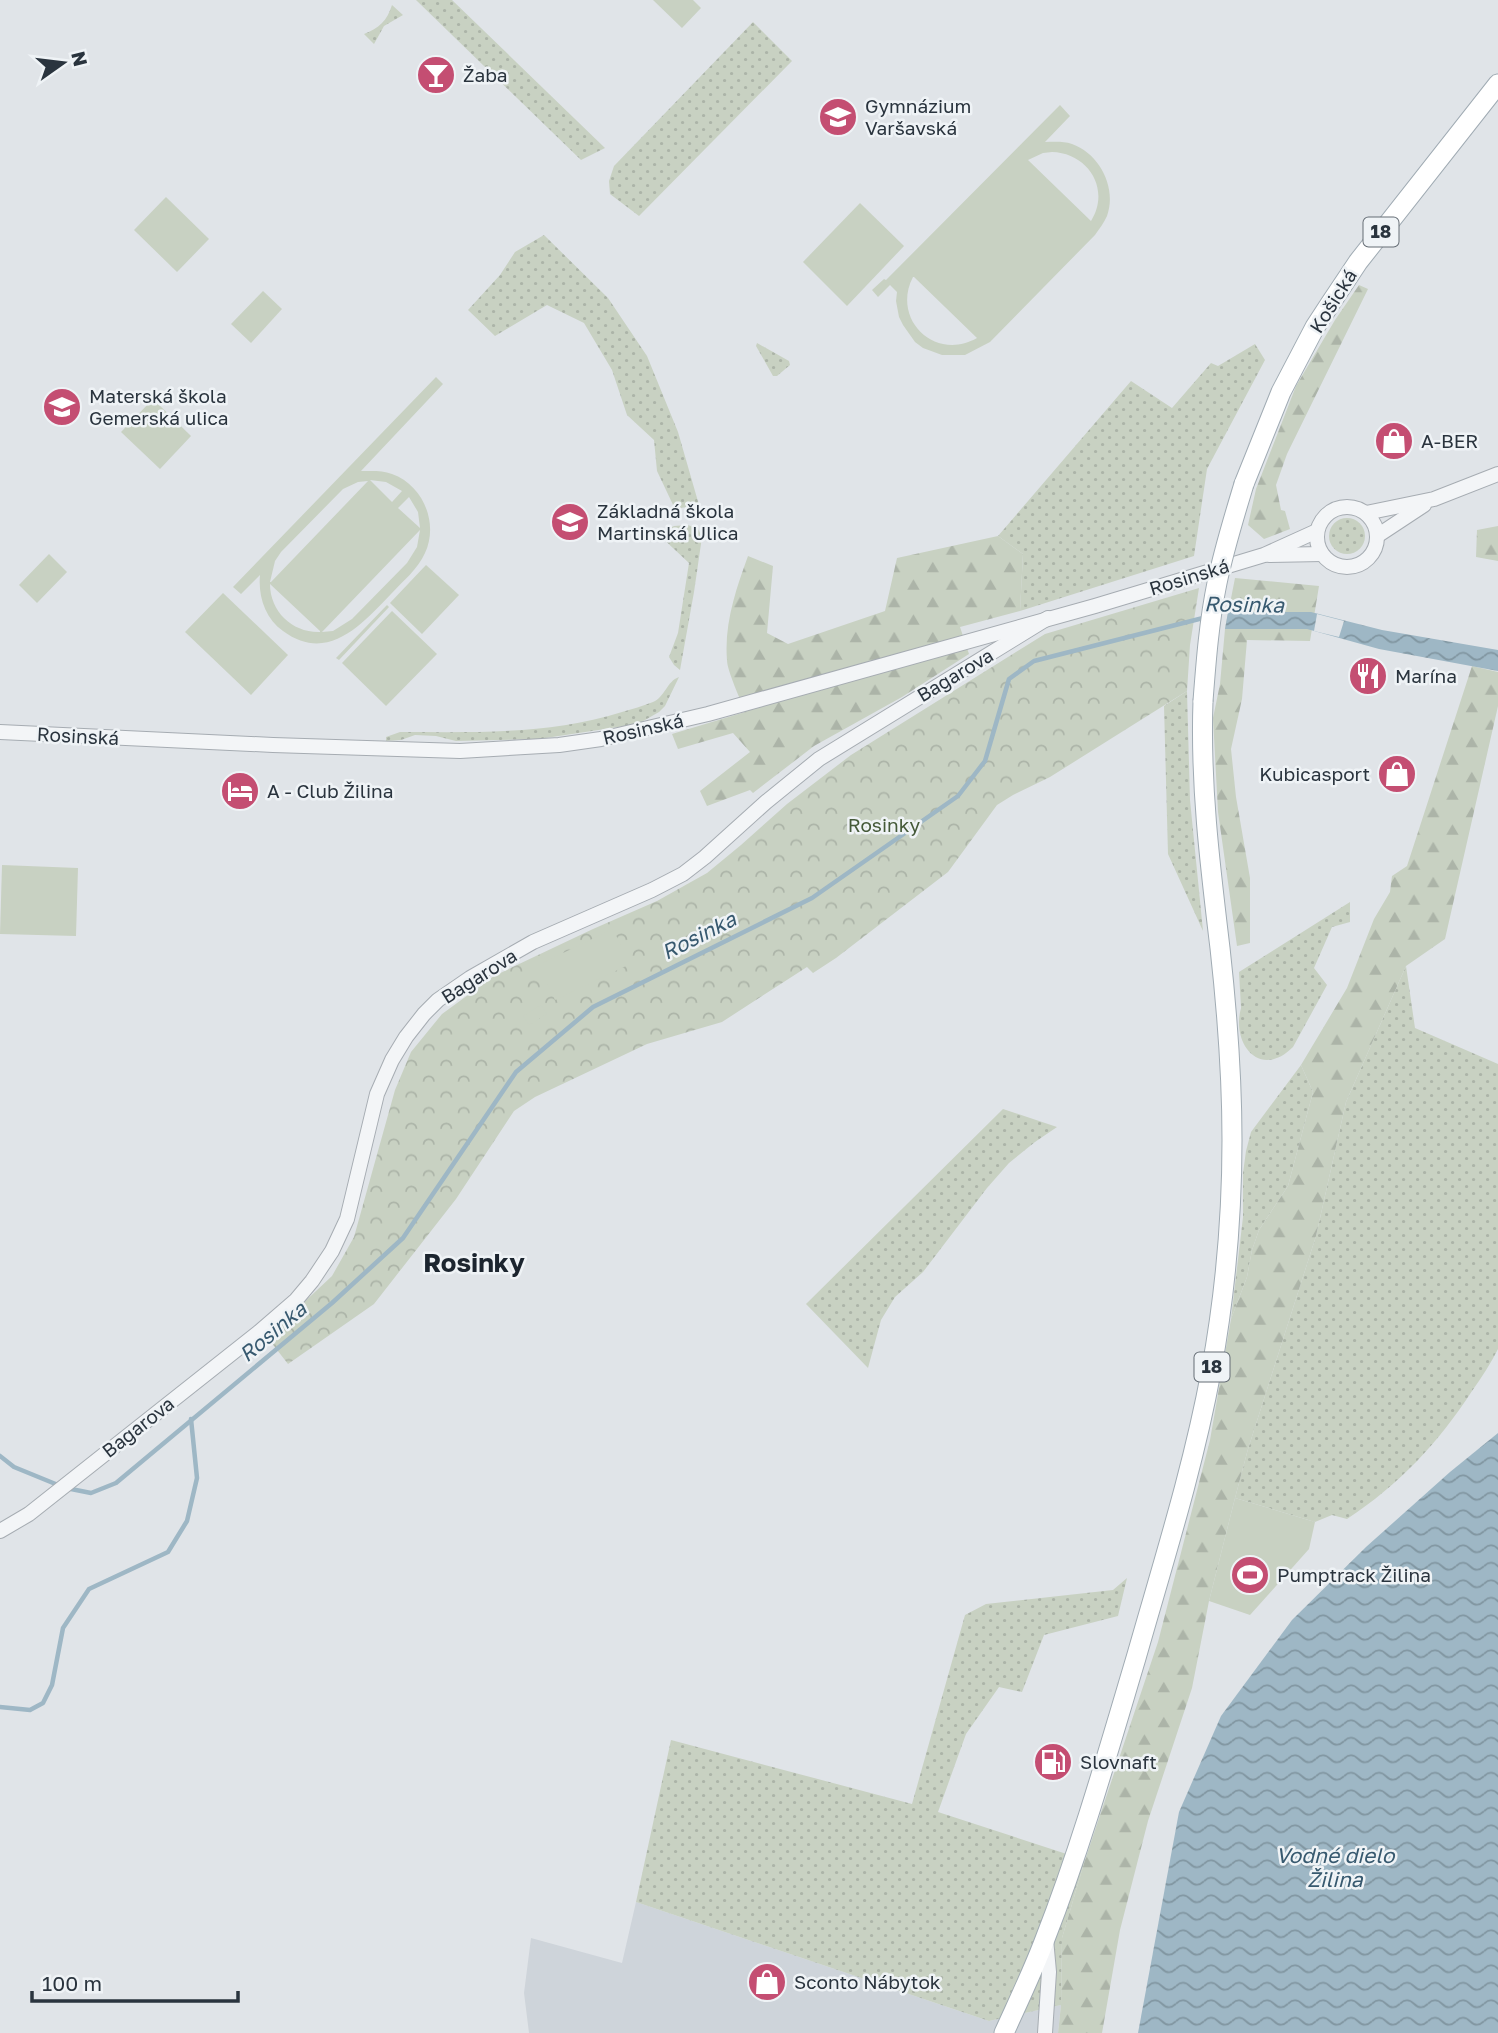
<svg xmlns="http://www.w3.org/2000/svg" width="1498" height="2033" viewBox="0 0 1498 2033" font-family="'Golos Text',sans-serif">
  <defs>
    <pattern id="grass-dots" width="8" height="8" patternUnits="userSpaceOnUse" patternTransform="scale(1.75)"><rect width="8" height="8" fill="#c8d1c2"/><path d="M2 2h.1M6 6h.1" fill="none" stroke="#acb4a8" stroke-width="1.8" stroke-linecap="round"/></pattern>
    <pattern id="forest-firs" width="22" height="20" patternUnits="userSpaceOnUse" patternTransform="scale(1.75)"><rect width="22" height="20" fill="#c8d1c2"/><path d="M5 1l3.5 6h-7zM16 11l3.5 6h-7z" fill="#acb4a8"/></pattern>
    <pattern id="park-crowns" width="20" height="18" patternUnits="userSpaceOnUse" patternTransform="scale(1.75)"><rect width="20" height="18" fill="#c8d1c2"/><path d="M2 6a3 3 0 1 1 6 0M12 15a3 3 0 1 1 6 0" fill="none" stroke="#acb4a8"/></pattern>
    <pattern id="water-waves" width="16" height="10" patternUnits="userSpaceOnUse" patternTransform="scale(1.75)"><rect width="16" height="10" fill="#9eb7c5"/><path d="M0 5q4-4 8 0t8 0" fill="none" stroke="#8196a1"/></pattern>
  </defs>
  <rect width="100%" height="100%" fill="#e0e4e8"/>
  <path fill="#ced4da" d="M636,1902L989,2021L1061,2005L1058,2033H529L524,1993L531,1938L622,1963Z"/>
  <g fill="url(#grass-dots)">
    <path d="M416,0H452L605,148L581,160Z"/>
    <path d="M392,5L403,15L384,26L374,44L364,34C379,28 387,21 392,5Z"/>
    <path d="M753,22L792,61L639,216L610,194L609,181L614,166Z"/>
    <path d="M544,235L608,298L647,356L678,432L699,505L675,509L657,471L654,440L627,415L612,370L584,323L547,305L495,336L468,310L500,275L515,252Z"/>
    <path d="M757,343L789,361L790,365L777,376H773L756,346Z"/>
    <path d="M1255,344L1265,360L1207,469L1194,556L1020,611L1023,554L998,536L1131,381L1172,408L1211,363L1218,366Z"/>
    <circle cx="1347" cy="536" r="18"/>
    <path d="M688,525L698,529L702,537L694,592L680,670L674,665L669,657L678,633L689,563L658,534L674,526Z"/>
    <path d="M679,677L665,706L659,712L638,724L539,739L456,741L436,736L415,735L401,740L386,741V737L400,732C477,732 547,735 622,712C632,709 643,706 653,702C665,697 667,681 679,677Z"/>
    <path d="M1187,691L1190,800L1203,931L1168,854L1164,706Z"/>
    <path d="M1350,902V922L1332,927L1314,968L1327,985L1293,1047C1260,1080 1231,1044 1241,1008L1239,972Z"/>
    <path d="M1406,966L1415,1028L1498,1064V1349C1491,1363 1482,1377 1472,1391C1439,1442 1399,1485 1347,1519L1332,1515L1315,1522L1235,1498L1248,1449L1316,1236L1346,1102Z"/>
    <path d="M1301,1065L1313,1092L1288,1186L1259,1230L1252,1250L1247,1277L1231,1319L1243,1217V1173L1246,1151L1251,1132Z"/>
    <path d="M1003,1109L1057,1127L1035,1142L1009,1163L987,1188L923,1272L895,1297L881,1320L868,1368L806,1304Z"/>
    <path d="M1127,1578L1118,1616L1044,1635L1022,1692L999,1687L966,1734L938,1812L1085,1860L1062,1938L1061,2005L989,2021L636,1902L671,1740L912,1804L965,1615L986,1604L1113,1590Z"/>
  </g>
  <g fill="url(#forest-firs)">
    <path d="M1359,285L1368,289L1287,454L1276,485L1281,510L1285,511L1290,529L1264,539L1248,525L1256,489L1296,386L1335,320Z"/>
    <path d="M1498,526V561L1476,557L1477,530Z"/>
    <path d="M998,536L1023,554L1020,611L960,627L969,654L902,697L814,746L753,793L750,790L707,806L700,791L750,752L733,733L678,749L672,734L745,712C741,700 727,671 727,660C724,624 736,589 748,556L773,566L767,633L788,644L885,611L897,558Z"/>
    <path d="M1235,578L1319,586L1310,641L1247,640L1242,699L1231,749L1236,797L1250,878V943L1237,946L1218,812L1213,718L1220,684L1225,629Z"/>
    <path d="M1472,666L1498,672V706L1445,939L1406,966L1346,1102L1316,1236L1248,1449L1235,1498L1209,1601L1192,1688L1148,1821L1120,1930L1102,2033H1058L1061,2005L1062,1938L1085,1860L1158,1642L1210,1440L1231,1319L1247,1277L1252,1250L1259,1230L1288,1186L1313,1092L1301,1065L1347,988L1374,919L1390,892L1392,876L1407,866Z"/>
  </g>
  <path fill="url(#park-crowns)" d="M1199,588L1190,645L1187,691L1050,777L1013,795L997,805L948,872L836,958L813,973L807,967L722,1022L647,1044L535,1097L514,1111L456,1199L374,1304L288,1364L267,1337L332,1276L354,1237L395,1090L411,1052L442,1014L494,976L593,929L657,901L707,873L741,845L787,804L851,755L1045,634Z"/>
  <g fill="#c8d1c2" fill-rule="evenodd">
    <path d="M653,0H693L701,8L682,28Z"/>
    <path d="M1060,105L1070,116L1045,142C1054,142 1063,141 1072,144C1100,154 1117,188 1107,216C1104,223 1099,229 1095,235L990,342L965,355H942L923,348L915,342L903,325L899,317L896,301L897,292L890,285L878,297L872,290L884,279L886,280ZM1052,152C1088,153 1111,189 1091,221L1028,160L1043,153ZM913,277H914L977,338C935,362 891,319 913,277Z"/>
    <path d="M166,197L209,239L177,272L134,230Z"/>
    <path d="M860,203L904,246L847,306L803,262Z"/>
    <path d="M263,291L282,309L251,343L231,324Z"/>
    <path d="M436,377L443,384L361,471C371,471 382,470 392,474C423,485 439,523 425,553C418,569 403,581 391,594C362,624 328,664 283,631C265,618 258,596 260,575L241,594L233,587ZM370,480L386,482L402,491L392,502ZM368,481L271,582H270L275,561L281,552L343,489L358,482ZM409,497L418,512L420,528L398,508ZM420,530L417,547L407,563L352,619L333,631L322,632ZM270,584L320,631V632C293,633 270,612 270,584Z"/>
    <path d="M153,399L191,436L160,469L121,432Z"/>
    <path d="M49,554L67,572L37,603L19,585Z"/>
    <path d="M426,565L459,595L422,634L390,603Z"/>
    <path d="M223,593L288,655L251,695L185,632Z"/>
    <path d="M387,605L389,607L339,660L336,658Z"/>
    <path d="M392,611L437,654L386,706L342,663Z"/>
    <path d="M2,865L78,868L76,936L0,934Z"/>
    <path d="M613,929L630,964L555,1000L538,965Z"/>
    <path d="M541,1005L547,1014L529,1025L523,1016Z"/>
    <path d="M1235,1498L1315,1522L1309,1549L1250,1615L1209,1601Z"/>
  </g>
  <g fill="url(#water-waves)">
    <path d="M1228,612H1311L1382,630L1498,650V671L1379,649L1307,629H1225Z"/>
    <path d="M1498,1433V2033H1138L1179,1812L1221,1716L1292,1620L1366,1547L1450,1472Z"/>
  </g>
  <path fill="#e0e4e8" d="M1317,614L1344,621L1339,637L1314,631Z"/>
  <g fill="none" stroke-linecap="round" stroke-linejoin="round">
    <g stroke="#9eb7c5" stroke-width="4.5">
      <path d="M0,1456L14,1467L58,1485"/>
      <path d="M66,1488L91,1493L116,1483L332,1303L403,1238L516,1072L593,1007L812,898L958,796L985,761L1009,679L1034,661L1207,617"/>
      <path d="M0,1707L30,1710L43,1703L52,1685L63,1628L89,1589L168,1552L187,1521L197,1478L191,1419"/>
    </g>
    <defs>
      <g id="tertiary">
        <circle cx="1347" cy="537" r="30"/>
        <path d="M1366,513L1434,499L1498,474"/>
        <path d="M1377,536L1424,505"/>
        <path d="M1269,555L1322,554"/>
        <path d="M0,732L273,745L460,751L559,745L601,739L708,714L1095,606L1264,555L1317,531"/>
        <path d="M0,1531L29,1514L259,1332L296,1300L312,1281L332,1251L347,1219L377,1094L392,1060L406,1037L424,1014L438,1000L470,978L533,942L652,890L683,874L705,857L766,802L819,759L1048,618"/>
        <path d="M1045,2033L1049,1972L1046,1939"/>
      </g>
      <g id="primary">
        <path d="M1244,484L1281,392L1315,327L1330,304L1358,262L1498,84"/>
        <path d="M1004,2033C1018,2002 1033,1971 1045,1939C1081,1847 1108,1752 1136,1658C1163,1563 1193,1469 1211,1372C1225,1296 1232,1217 1232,1140C1232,1076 1227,1011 1220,948C1210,865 1200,784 1203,701"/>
      </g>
    </defs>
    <use href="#tertiary" stroke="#a6acb2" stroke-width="16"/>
    <use href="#primary" stroke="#a0abb3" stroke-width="21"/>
    <use href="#tertiary" stroke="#f3f5f7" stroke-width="14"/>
    <use href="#primary" stroke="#fff" stroke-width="19"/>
    <defs>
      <path id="primary-bridge" d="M1203,701C1206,662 1209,622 1217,583C1224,549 1234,517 1244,484"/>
    </defs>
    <use href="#primary-bridge" stroke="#a0abb3" stroke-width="21" stroke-linecap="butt"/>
    <use href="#primary-bridge" stroke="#fff" stroke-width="19"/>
  </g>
  <defs>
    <symbol id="bar-disc" viewBox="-11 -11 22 22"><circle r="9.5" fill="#c44e72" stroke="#eff3f6"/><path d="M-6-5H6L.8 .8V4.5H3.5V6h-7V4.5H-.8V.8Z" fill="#fff"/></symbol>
    <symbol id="school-disc" viewBox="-11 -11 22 22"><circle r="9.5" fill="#c44e72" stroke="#eff3f6"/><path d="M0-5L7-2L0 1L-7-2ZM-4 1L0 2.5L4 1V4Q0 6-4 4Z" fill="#fff"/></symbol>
    <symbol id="shop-disc" viewBox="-11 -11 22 22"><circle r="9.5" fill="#c44e72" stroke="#eff3f6"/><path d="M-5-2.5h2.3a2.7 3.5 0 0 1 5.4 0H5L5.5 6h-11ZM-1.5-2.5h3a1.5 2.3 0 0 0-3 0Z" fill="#fff"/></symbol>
    <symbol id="restaurant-disc" viewBox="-11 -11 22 22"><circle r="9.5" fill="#c44e72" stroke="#eff3f6"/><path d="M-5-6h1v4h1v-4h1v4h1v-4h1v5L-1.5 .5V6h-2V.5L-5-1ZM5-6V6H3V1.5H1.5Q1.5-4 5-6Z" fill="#fff"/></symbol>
    <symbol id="hotel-disc" viewBox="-11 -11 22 22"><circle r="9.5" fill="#c44e72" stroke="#eff3f6"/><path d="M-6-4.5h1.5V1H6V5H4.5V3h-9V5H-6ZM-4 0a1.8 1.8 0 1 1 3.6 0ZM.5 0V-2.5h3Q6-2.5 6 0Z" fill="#fff"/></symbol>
    <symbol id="stadium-disc" viewBox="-11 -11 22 22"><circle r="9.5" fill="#c44e72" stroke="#eff3f6"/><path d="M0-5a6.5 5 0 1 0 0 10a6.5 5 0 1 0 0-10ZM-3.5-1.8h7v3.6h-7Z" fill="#fff"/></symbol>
    <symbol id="fuel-disc" viewBox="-11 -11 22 22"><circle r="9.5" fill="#c44e72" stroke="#eff3f6"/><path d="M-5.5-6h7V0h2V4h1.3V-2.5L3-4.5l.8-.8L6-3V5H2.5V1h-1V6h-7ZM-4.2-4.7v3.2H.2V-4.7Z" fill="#fff"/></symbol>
  </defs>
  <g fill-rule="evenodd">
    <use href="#bar-disc" x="414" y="53" width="44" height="44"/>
    <use href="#school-disc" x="816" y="95" width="44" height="44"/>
    <use href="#school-disc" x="40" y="385" width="44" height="44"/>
    <use href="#shop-disc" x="1372" y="419" width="44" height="44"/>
    <use href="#school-disc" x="548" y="500" width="44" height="44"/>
    <use href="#restaurant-disc" x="1346" y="654" width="44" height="44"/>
    <use href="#shop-disc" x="1375" y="752" width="44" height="44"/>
    <use href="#hotel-disc" x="218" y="769" width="44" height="44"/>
    <use href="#stadium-disc" x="1228" y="1553" width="44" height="44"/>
    <use href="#fuel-disc" x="1031" y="1740" width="44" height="44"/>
    <use href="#shop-disc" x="745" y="1960" width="44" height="44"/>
  </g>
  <g text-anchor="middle" stroke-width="5" stroke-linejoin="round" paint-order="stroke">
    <g fill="#eff3f6" stroke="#656d75" stroke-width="2">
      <rect x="1363.5" y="217.5" width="35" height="29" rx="5"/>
      <rect x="1194.5" y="1352.5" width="35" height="29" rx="5"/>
    </g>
    <g font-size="18" font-weight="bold" fill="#2a343e">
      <text x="1381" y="238">18</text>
      <text x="1212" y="1373">18</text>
    </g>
    <g font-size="19" fill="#2a343e" stroke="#eff3f6" text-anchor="start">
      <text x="463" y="82">Žaba</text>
      <text x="865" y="113">Gymnázium<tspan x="865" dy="22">Varšavská</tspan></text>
      <text x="89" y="403">Materská škola<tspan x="89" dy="22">Gemerská ulica</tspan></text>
      <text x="1421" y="448">A-BER</text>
      <text x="597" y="518">Základná škola<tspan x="597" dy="22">Martinská Ulica</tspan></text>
      <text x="1395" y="683">Marína</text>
      <text x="1370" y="781" text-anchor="end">Kubicasport</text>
      <text x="267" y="798">A - Club Žilina</text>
      <text x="1277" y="1582">Pumptrack Žilina</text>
      <text x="1080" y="1769">Slovnaft</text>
      <text x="794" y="1989">Sconto Nábytok</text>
    </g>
    <g font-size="19" fill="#2a343e" stroke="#eff3f6">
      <text transform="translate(1333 301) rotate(-58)" y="7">Košická</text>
      <text transform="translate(1189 577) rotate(-17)" y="7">Rosinská</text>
      <text transform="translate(955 675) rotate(-31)" y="7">Bagarova</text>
      <text transform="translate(643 729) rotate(-13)" y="7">Rosinská</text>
      <text transform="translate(78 736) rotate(3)" y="7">Rosinská</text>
      <text transform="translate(479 976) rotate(-32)" y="7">Bagarova</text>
      <text transform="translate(138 1427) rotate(-38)" y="7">Bagarova</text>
    </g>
    <g font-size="19" fill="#445938" stroke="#eff3f6">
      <text x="884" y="832">Rosinky</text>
    </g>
    <g font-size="21" font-style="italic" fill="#37596f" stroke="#eff3f6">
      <text transform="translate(1244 605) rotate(1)" y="7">Rosinka</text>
      <text transform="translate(699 936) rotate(-27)" y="7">Rosinka</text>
      <text transform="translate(273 1332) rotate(-40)" y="7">Rosinka</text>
      <text x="1335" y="1863">Vodné dielo<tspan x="1335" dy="24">Žilina</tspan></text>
    </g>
    <g font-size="26" font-weight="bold" fill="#1c252f" stroke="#eff3f6">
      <text x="474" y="1272">Rosinky</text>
    </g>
  </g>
  <g transform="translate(63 63) rotate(76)" stroke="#eff3f6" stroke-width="5" paint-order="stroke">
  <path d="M0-5L12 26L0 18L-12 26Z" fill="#2a343e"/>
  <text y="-10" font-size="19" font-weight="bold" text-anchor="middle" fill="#2a343e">N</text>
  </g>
  <path d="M32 1991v10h206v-10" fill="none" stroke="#2a343e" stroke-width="3.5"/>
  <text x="42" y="1991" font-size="21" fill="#2a343e" stroke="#eff3f6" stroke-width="5" paint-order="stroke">100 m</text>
</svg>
